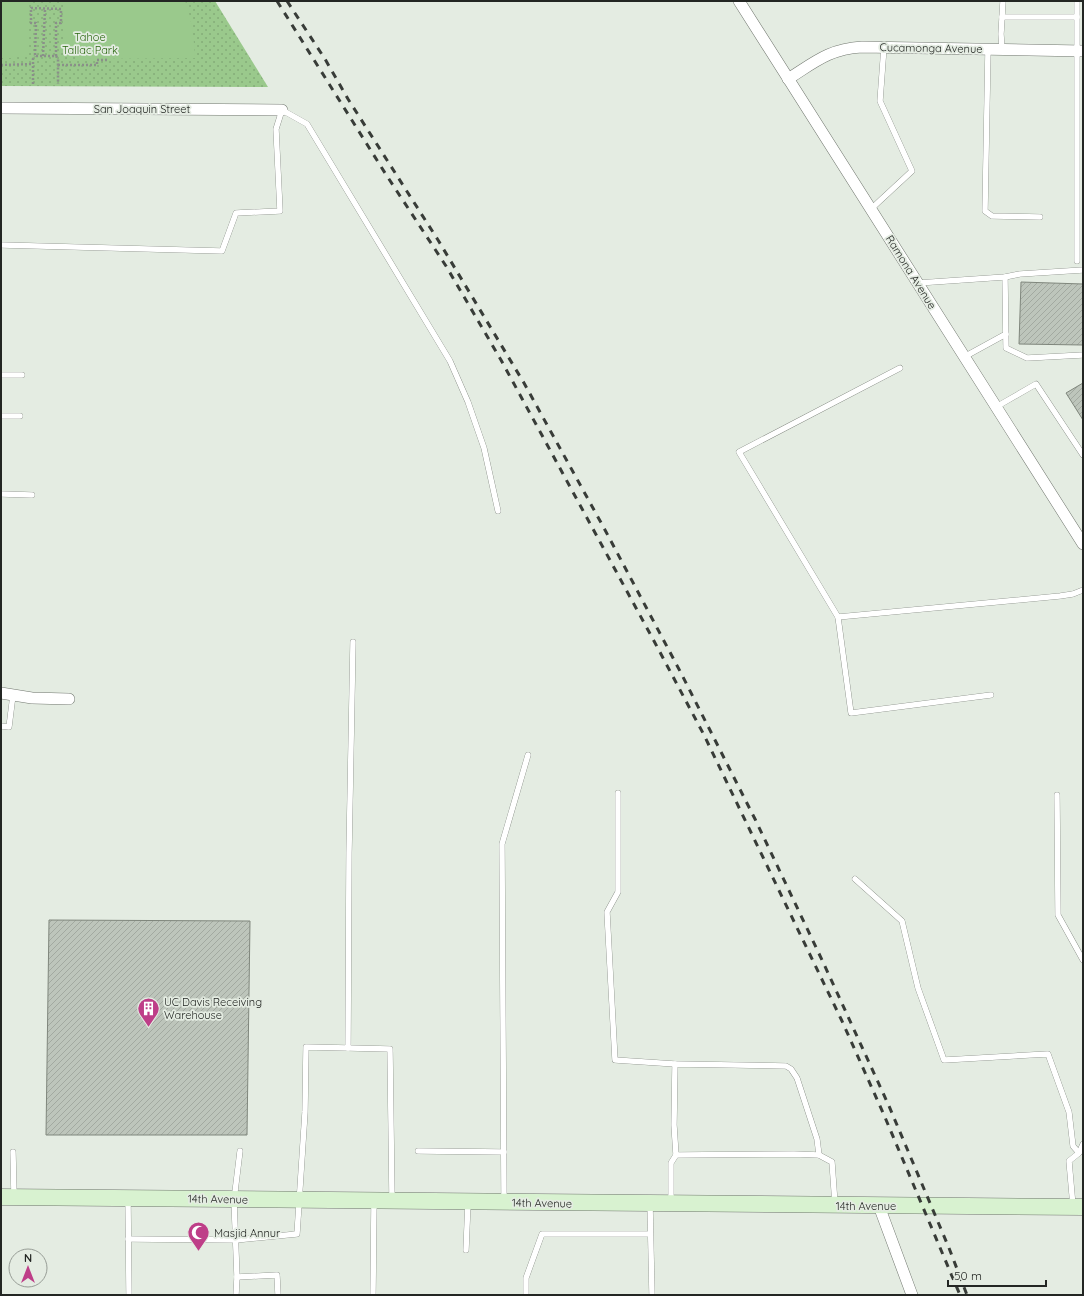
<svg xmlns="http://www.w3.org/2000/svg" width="1084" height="1296" viewBox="0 0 1084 1296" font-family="Quicksand,sans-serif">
  <defs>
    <pattern id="grass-dots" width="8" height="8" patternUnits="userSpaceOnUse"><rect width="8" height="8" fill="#9ac98c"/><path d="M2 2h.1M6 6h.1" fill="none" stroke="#84ac78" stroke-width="1.8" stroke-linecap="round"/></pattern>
    <pattern id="building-hatch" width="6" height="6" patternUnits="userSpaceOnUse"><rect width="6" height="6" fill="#bdc5bb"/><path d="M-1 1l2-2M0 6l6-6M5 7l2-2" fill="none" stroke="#a2a9a0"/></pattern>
  </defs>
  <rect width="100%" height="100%" fill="#e4ece2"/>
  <path fill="url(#grass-dots)" d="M1,1H215L268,87L1,86Z"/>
  <g fill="#9ac98c">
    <path d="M1,1H29V41L27,42V52L22,57L12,56V58H1Z"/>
    <path d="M63,1H185C192,20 194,38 195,58L79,59V57H70L65,52V43L63,42Z"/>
  </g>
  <g fill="url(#building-hatch)" stroke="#7f867c">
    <path d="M1021,282L1083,284V345L1019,344Z"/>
    <path d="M1083,383V420L1066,393Z"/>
    <path d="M49,920L250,921L247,1135H46Z"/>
  </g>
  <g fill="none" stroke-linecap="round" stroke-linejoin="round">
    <defs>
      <g id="service">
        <path d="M1002,17H1077"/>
        <path d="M988,49L985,211L992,216L1040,217"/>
        <path d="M1002,49L1001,34L1003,1"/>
        <path d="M871,209L912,171L880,101L884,47"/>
        <path d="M1,245L222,251L236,213L280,211L276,129L282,110L307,124L450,361L468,402L484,448L498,511"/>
        <path d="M1077,261V1"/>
        <path d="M1005,277L1006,348L1027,358L1083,355"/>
        <path d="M918,283L1005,277L1020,274L1083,270"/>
        <path d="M964,357L1006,334"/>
        <path d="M1,375H22"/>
        <path d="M996,407L1036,384L1083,455"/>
        <path d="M1,416H20"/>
        <path d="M1,494L32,495"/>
        <path d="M838,617L739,452L900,368"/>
        <path d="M991,695L851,713L838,617L1060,596L1073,594L1083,590"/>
        <path d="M1,726L9,727L13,695"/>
        <path d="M618,793V892L607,912L615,1060L675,1064"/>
        <path d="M1057,795L1058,915L1083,960"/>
        <path d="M855,879L902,921L918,988L944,1060L1048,1054L1069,1112L1073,1146L1079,1153"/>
        <path d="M348,1048L390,1049L392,1199"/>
        <path d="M418,1151L504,1152"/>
        <path d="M13,1152L14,1195"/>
        <path d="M676,1155L674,1125L675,1064L786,1066L791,1069L797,1078L817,1139L819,1155"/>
        <path d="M128,1199L129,1295"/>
        <path d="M504,1200L502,844L528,755"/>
        <path d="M671,1202V1163L676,1155L794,1154L819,1155L832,1162L835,1204"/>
        <path d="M650,1204L652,1295"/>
        <path d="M1073,1206L1069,1161L1079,1153L1083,1144"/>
        <path d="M128,1239L236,1240L297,1234L305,1112L306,1047L348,1048L349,853L353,642"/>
        <path d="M466,1250L468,1202"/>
        <path d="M237,1277L277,1275L278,1295"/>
        <path d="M236,1295L237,1277L234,1200L240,1151"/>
        <path d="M373,1295L374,1201"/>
        <path d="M526,1295V1278L542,1234H650"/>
      </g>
      <g id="minor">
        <path d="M739,1L1083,544"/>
        <path d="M788,79C815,62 829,49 862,47L1083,51"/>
        <path d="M1,108L282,110"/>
        <path d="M1,693L32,698L69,699"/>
        <path d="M879,1206L912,1295"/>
      </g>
      <path id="secondary" d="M1,1197L1083,1207"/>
    </defs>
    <use href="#service" stroke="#71776f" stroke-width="6"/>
    <use href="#minor" stroke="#71776f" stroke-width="12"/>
    <use href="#secondary" stroke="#71776f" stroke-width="17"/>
    <g stroke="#8a9089" stroke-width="2.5" stroke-dasharray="2 2" stroke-linecap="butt">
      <path d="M31,8L61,9V23H56V56H35L36,23H31Z"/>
      <path d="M43,56L45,9"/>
      <path d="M56,56L58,59V84"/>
      <path d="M1,65L33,64"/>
      <path d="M58,65H97V60H108"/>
      <path d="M33,84V59L35,56"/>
    </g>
    <use href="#service" stroke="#fff" stroke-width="5.5"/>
    <use href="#minor" stroke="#fff" stroke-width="11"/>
    <use href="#secondary" stroke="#d8f2d0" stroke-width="16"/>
    <g stroke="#383c38" stroke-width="3" stroke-dasharray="7 7" stroke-linecap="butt">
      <path d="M277,1L385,173L446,266L501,360L654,641L704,735L842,1021L884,1115L960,1295"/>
      <path d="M287,1L325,59L348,99L438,240L524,383L604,528L681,673L755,819L823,962L889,1106L949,1248L967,1295"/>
    </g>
  </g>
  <defs>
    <symbol id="building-pin" viewBox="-11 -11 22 30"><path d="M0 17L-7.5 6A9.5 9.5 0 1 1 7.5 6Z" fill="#be3e88" stroke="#e4ece2"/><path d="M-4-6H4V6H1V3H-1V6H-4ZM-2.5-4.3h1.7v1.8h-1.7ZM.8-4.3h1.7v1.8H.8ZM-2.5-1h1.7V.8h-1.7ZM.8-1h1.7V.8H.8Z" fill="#fff"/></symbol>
    <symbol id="mosque-pin" viewBox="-11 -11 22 30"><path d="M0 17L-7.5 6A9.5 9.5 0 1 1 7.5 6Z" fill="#be3e88" stroke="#e4ece2"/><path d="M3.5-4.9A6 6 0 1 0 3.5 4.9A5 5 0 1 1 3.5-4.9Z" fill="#fff"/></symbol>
  </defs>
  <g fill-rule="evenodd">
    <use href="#building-pin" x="136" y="996" width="25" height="34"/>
    <use href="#mosque-pin" x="186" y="1220" width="25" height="34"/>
  </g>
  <g text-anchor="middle" stroke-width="3.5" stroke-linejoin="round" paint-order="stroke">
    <g font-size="11" fill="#28660d" stroke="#e4ece2">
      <text x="90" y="41">Tahoe<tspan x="90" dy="13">Tallac Park</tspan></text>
    </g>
    <g font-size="11" fill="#232623" stroke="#e4ece2">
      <text transform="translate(931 48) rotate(1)" y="4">Cucamonga Avenue</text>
      <text x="142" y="113">San Joaquin Street</text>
      <text transform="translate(911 272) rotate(58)" y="4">Ramona Avenue</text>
      <text transform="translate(218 1199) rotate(1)" y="4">14th Avenue</text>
      <text transform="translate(542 1203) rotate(1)" y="4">14th Avenue</text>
      <text x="866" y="1210">14th Avenue</text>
    </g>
    <g font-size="11" fill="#232623" stroke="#e4ece2" text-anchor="start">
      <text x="164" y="1006">UC Davis Receiving<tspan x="164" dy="13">Warehouse</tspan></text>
      <text x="214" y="1237">Masjid Annur</text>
    </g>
  </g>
  <rect width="1084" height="1296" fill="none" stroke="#232623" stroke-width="4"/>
  <g transform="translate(28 1268)"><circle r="19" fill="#e4ece2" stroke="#979d96"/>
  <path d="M0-3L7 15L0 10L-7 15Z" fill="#be3e88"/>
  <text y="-6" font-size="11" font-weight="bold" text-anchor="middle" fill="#232623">N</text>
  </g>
  <path d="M948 1280v6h98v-6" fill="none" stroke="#232623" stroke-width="2"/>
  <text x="954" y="1280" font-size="12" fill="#232623" stroke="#e4ece2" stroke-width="3" paint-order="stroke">50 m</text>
</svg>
